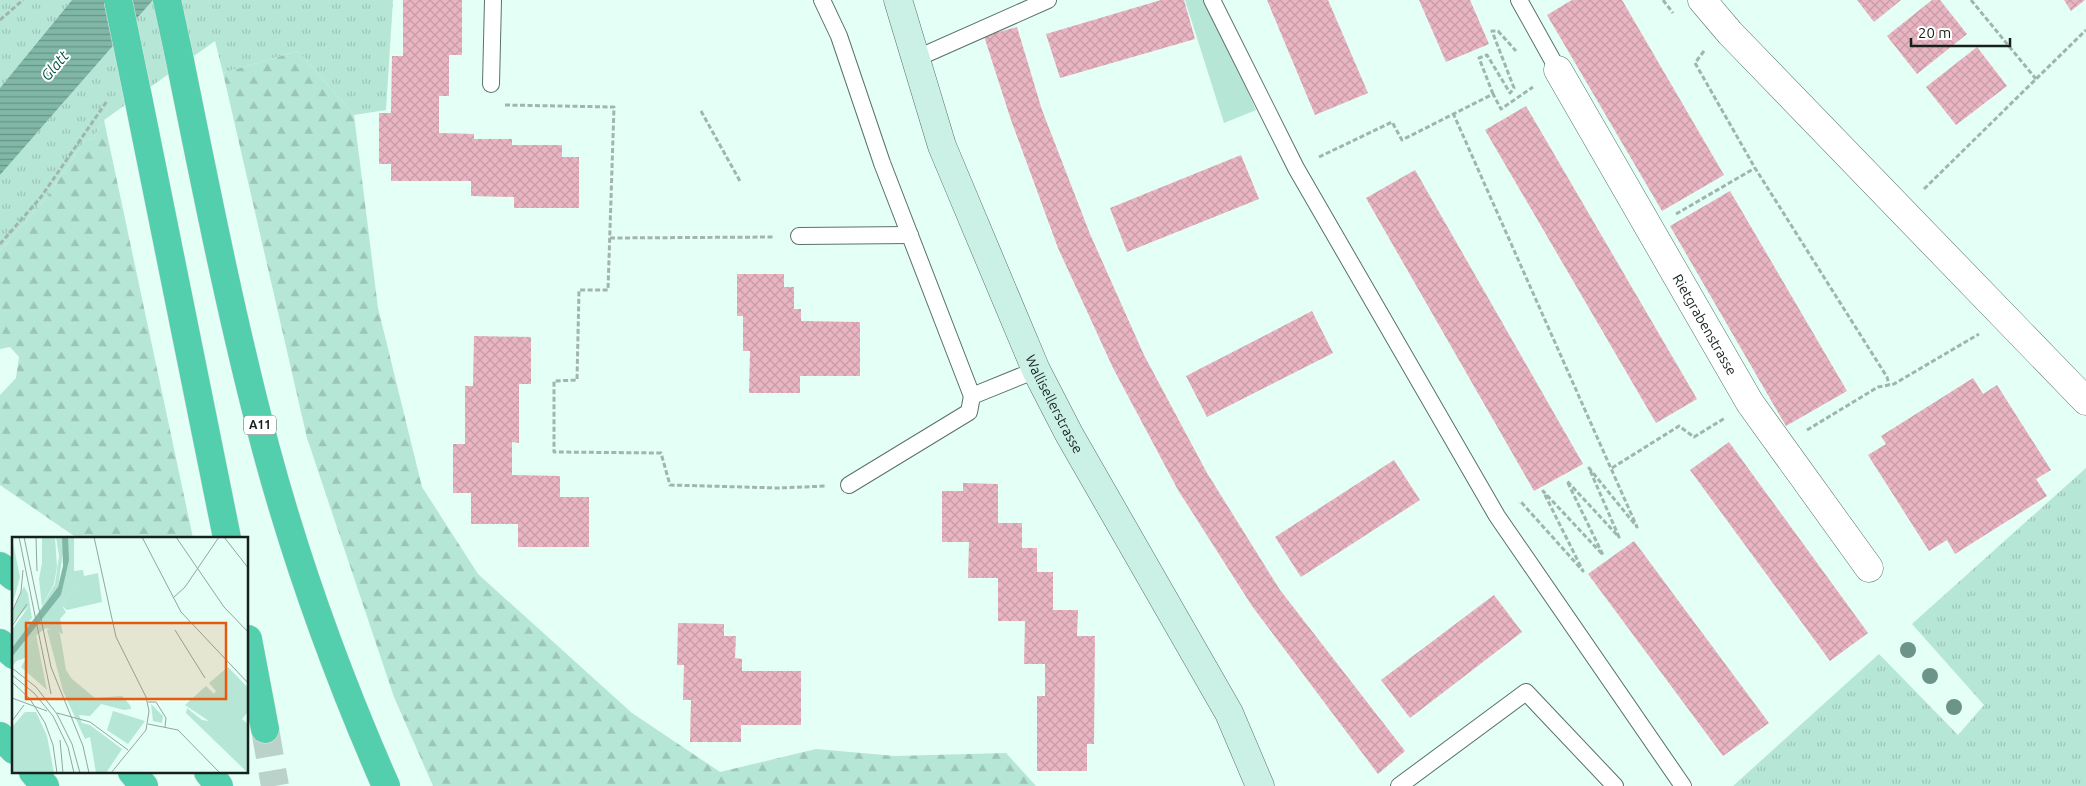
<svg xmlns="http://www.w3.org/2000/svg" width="2086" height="786" viewBox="0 0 2086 786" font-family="Ubuntu,sans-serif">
  <defs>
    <pattern id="grass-tufts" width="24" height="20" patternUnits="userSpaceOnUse" patternTransform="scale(1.25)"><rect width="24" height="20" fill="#b6e6d6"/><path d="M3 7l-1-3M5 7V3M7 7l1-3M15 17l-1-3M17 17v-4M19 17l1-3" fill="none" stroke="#9cc5b7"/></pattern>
    <pattern id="forest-firs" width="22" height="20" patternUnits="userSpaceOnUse" patternTransform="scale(1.25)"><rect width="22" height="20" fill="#b6e6d6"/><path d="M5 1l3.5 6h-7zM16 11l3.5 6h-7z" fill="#9cc5b7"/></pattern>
    <pattern id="water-rules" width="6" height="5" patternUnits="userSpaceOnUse" patternTransform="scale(1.25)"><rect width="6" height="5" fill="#80b7a6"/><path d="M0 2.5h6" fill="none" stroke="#689486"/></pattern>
    <pattern id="building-cross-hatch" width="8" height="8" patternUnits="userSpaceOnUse" patternTransform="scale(1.25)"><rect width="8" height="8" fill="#e9b5c3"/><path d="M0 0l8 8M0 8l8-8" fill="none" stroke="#c79ba7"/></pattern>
  </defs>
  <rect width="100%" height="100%" fill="#e4fff5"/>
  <g fill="url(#grass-tufts)">
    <path d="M0,0H72L0,88Z"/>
    <path d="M153,0H393L386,110L354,115L298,51L223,73L215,41L104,120L92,140L86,139L47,197L0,251V175Z"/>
    <path d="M2086,468V786H1733L1879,654L1958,735L1984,705L1912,624Z"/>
  </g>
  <g fill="url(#forest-firs)">
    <path d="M298,51L354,115L378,308L422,487L478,574L632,713L720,772L816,749L895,756L1006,753L1036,786H433L394,697L307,438L223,73Z"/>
    <path d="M104,120L193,538H77L0,485V395L16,378L19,357L10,347L0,349V251L47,197L86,139L92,140Z"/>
  </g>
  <path fill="#b6e6d6" d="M1185,0H1207L1256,110L1224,123Z"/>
  <path fill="url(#water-rules)" d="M72,0H153L0,175V88Z"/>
  <g fill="url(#building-cross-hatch)">
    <path d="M403,0H462V55H449V96H439V133L474,134V139H512V145H562V157H579V208H514V197L471,196V181H391V164H379V113H391L392,56H403Z"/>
    <path d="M1161,0H1184L1195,39L1060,78L1046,34Z"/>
    <path d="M1267,0H1328L1368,93L1315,115Z"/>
    <path d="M1419,0H1470L1489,44L1446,62Z"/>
    <path d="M1572,0H1622L1724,175L1662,211L1547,15Z"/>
    <path d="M1857,0H1901L1874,22Z"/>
    <path d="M1932,0H1940L1967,34L1917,74L1887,36Z"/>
    <path d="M2064,0H2085L2071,11Z"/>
    <path d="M1017,27L1042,110L1090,234L1144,355L1207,473L1280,590L1405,751L1378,774L1252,606L1178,490L1113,368L1058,248L1011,120L984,36Z"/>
    <path d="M1977,47L2007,86L1956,125L1926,87Z"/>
    <path d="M1526,106L1697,399L1656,423L1485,130Z"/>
    <path d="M1241,155L1259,199L1127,252L1110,208Z"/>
    <path d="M1415,170L1583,464L1534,491L1366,198Z"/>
    <path d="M1730,191L1847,391L1786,426L1670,226Z"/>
    <path d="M737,274H784V287H794V309H801V321L860,322V376H800V393H749L750,351H743V316H737Z"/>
    <path d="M1312,311L1333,353L1207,417L1186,376Z"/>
    <path d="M474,336L531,337V384H519V443L512,442V475L560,476V497H589V547H518V524H471V493H453V444H465V386H473Z"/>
    <path d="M1973,378L1983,394L1997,385L2051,470L2036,479L2047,496L1955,554L1947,540L1929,551L1868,455L1886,444L1881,436Z"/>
    <path d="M1729,442L1868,633L1830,661L1690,470Z"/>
    <path d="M1394,460L1420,500L1301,577L1275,537Z"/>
    <path d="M963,483L998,484V523H1022V548H1037V572H1053V610H1078L1077,636H1095L1094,744H1087V771H1037V696H1045V664H1024L1025,621H998V578H968L969,542H942V491H963Z"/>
    <path d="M1634,541L1769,723L1723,756L1588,574Z"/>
    <path d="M1494,595L1522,632L1410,718L1381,680Z"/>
    <path d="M678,623L724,624V636H736L735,658L742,659V671H801V725H741V742H690L691,700H683L684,665H677Z"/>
  </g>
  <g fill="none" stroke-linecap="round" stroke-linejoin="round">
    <path stroke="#bbd2ca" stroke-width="28" stroke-dasharray="28 14" stroke-linecap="butt" d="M265,729L275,786"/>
    <defs>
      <g id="service">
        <path d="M822,0L839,36L882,163L972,396L1036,370"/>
        <path d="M1212,0L1296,168L1497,516L1683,786"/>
        <path d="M1519,0L1558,70"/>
        <path d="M915,59L1048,0"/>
        <path d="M491,84L493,0"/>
        <path d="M799,236L910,235"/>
        <path d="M849,485L969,412L972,396"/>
        <path d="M1399,786L1526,692L1615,786"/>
      </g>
      <g id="minor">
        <path d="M1702,0L1730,33L2086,401"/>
        <path id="s1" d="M1558,70L1750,403L1869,568"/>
      </g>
      <g id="secondary">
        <path id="s2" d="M898,0L942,146L1036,370L1069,434L1229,713L1260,786"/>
      </g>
      <g id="motorway">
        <path d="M178,51C205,184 231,317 266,449C297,564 338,677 386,786"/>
        <path d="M138,97L227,538"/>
        <path d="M0,566L14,577"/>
        <path d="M248,639L265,729"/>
        <path d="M0,643L14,655"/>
        <path d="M0,736L14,750"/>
        <path d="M33,772L45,786"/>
        <path d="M132,772L144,786"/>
        <path d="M208,772L219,786"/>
      </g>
    </defs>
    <use href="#service" stroke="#5a726a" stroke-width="18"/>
    <use href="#minor" stroke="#5a726a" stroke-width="29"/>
    <use href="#secondary" stroke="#5a726a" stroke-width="29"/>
    <use href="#motorway" stroke="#e3e4e4" stroke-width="29"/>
    <g stroke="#a0b5ad" stroke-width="3" stroke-dasharray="5 2.5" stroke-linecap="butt">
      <path d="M1663,0L1673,13"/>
      <path d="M1971,0L2036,79"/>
      <path d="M0,20L23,0"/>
      <path d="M1704,51L1695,63L1755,168L1887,377L1889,385"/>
      <path d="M1493,94L1479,58L1487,55L1510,93L1514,88L1492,31H1498L1516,51"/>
      <path d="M505,105L614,107L608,290H579L577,380L554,381V452L661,453L670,485L779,488L826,486"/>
      <path d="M701,111L741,183"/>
      <path d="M1453,113L1637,527L1589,468L1619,537L1567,481L1603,555L1543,491L1583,571L1521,502L1519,503"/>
      <path d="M1319,157L1392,122L1402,140L1493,94L1501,109L1533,87"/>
      <path d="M1924,189L2086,30"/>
      <path d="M1676,214L1755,168"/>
      <path d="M610,238L774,237"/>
      <path d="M0,244L41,197L107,101"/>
      <path d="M1807,430L1878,387L1894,384L1979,334"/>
      <path d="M1612,468L1679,426L1694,437L1725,418"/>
    </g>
    <use href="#service" stroke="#fff" stroke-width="16"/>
    <use href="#minor" stroke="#fff" stroke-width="28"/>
    <use href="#secondary" stroke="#cbf1e7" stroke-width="28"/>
    <use href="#motorway" stroke="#53cfae" stroke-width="28"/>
    <defs>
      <g id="motorway-bridge">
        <path d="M118,0L138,97"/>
        <path d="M167,0L178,51"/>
      </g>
    </defs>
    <use href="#motorway-bridge" stroke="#e3e4e4" stroke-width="29" stroke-linecap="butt"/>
    <use href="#motorway-bridge" stroke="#53cfae" stroke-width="28"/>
  </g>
  <g fill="#6c9489">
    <circle cx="1908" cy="650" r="8"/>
    <circle cx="1930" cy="676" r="8"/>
    <circle cx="1954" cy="707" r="8"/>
  </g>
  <g text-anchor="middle" stroke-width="4" stroke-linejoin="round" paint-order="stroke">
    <rect fill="#fff" stroke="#5c6360" stroke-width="1" x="244" y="415.5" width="32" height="19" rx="4"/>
    <g font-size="12" font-weight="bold" fill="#16201c">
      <text x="260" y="429">A11</text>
    </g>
    <g font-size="14" fill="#16201c" stroke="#fff">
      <text dy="5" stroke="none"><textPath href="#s1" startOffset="294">Rietgrabenstrasse</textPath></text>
      <text dy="5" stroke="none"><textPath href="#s2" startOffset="434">Wallisellerstrasse</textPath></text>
    </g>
    <g font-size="15" font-style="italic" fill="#085544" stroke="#fff">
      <text transform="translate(55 66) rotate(-50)" y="5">Glatt</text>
    </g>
  </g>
  <g transform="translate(12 537)">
    <rect width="236" height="236" fill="#e4fff5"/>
    <path d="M44,0H50L51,15L46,50L34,70L0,111V93L17,69L0,86V77L12,49L16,57L20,81L17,84L21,85L43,47L47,19ZM56,0L62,1V51L50,69L54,75L48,82L51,97L34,91L22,100L0,130V120L49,58ZM216,130L236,151V175L230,182L236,187V236L174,176L175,171L190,183L197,184L173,168L194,149L202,157L204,154L197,146ZM139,167L151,179L150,186L141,184Z" fill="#b6e6d6"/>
    <path d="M30,0H43L45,30L42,47L30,69L27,42L30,26ZM0,1L8,40L0,69L1,46ZM42,91L48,97L54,133L60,142L83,161L110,159L118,168L119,172L112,173L89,167L78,179L67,178L70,186L78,188L110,212L94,236H84L78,200L73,202L51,154L35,93ZM24,98L35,153L9,130L15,120L2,125ZM13,175H24L35,199L42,236H0V190Z" fill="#b6e6d6"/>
    <path d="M71,33L72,39L86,36L90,65L55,73L50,69L62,51V34ZM101,174L133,184L116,207L95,193Z" fill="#b6e6d6"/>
    <path d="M50,0H56L57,23L49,58L0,120V111L46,50L51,29Z" fill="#80b7a6"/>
    <path fill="none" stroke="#92a69e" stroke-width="1" d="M7,0L39,157M12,0L39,130L71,209L77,236M24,0L25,34M82,0L104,100L134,160L137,174L134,193L99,236M130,0L169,75L237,147M164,0L212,70L237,96M212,0L237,32M161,61L173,50L207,0M0,75L9,55L11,33M0,89L15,67M163,93L193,141M0,131L24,150L45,177L60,207L68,236M0,138L22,156L41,179L56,210L62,236M0,145L18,162L33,186L41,208L45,236M0,161L35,174M136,165H144L154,181L153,190M45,176L78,185L116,213M0,184L12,168M136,187L166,193L208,236M48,203L51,236"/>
    <path fill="#e8590c" fill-opacity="0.15" stroke="#e8590c" stroke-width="2.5" d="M14,86H214V162H14Z"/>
    <rect width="236" height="236" fill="none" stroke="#16201c" stroke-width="2.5"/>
  </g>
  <path d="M1911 38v8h99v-8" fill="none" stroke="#16201c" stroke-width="2.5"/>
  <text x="1918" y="38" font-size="15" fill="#16201c" stroke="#ffffff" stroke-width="4" paint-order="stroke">20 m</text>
</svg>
